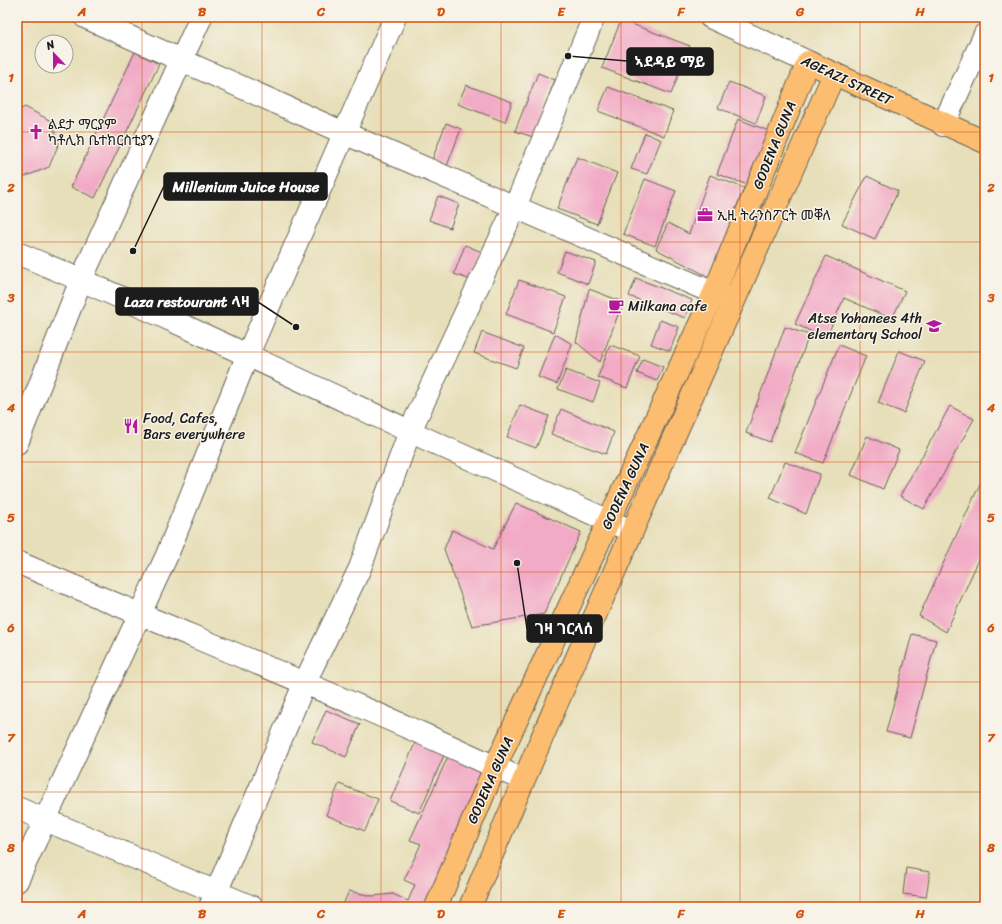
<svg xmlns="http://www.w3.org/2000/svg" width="1002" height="924" viewBox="0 0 1002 924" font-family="Sriracha,'Noto Sans Ethiopic',sans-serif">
  <rect width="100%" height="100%" fill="#f7f3e8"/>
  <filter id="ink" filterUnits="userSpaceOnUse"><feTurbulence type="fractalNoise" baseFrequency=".025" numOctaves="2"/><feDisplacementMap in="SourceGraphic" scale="8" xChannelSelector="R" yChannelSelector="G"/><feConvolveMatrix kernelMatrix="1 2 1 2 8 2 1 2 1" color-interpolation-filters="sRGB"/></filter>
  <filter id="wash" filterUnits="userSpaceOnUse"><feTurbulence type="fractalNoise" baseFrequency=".012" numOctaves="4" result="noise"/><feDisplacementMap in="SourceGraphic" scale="16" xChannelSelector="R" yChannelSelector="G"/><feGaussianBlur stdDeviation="0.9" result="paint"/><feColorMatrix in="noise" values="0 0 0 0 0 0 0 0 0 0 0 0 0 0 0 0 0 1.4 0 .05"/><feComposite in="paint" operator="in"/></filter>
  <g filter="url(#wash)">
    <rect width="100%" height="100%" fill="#e7dfb9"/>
    <g id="blocks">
      <g fill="#f2abc6">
        <path d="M621,20L690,46L671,94L602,68Z"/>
        <path d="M135,52L159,64L95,198L71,187Z"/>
        <path d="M538,73L555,80L533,137L515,131Z"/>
        <path d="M729,82L766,96L756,123L718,108Z"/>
        <path d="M466,85L512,102L505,122L458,104Z"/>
        <path d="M608,87L673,111L664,136L598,111Z"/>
        <path d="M25,107L51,121L59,143L49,167L24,177L17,173V111Z"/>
        <path d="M738,119L769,131L748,185L717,174Z"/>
        <path d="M446,123L461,129L447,166L432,160Z"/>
        <path d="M645,133L661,140L647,174L631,169Z"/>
        <path d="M577,157L617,173L597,224L557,209Z"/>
        <path d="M710,175L744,188L709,277L656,249L668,223L689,234Z"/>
        <path d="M867,176L898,191L875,239L842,224Z"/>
        <path d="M645,179L676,191L655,246L623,234Z"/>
        <path d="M438,196L459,204L450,228L429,220Z"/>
        <path d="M465,245L482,252L471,280L454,274Z"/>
        <path d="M565,251L596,262L588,284L557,272Z"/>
        <path d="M826,256L905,291L892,319L844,298L826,338L795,324Z"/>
        <path d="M636,278L692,300L685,318L629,296Z"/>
        <path d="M519,280L566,297L553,332L506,314Z"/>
        <path d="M589,289L623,302L600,362L576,342Z"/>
        <path d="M660,320L679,327L670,351L651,344Z"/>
        <path d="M785,327L809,335L770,442L746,433Z"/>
        <path d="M482,332L524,348L516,368L474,353Z"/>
        <path d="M555,334L572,344L557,384L538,377Z"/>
        <path d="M610,345L640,356L627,388L598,377Z"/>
        <path d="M839,345L866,356L823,463L795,453Z"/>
        <path d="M899,351L925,361L904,413L878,403Z"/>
        <path d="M643,359L663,367L657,381L637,373Z"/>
        <path d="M566,370L600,383L593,402L558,389Z"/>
        <path d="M520,405L549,416L536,448L507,437Z"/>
        <path d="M950,406L974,419L924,509L900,496Z"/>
        <path d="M561,409L614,432L606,454L551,434Z"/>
        <path d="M867,436L899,450L883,489L851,475Z"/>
        <path d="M785,462L820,474L806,514L770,498Z"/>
        <path d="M985,473V546L946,632L919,616Z"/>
        <path d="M516,503L581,532L544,614L472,626L444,549L452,530L493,549Z"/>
        <path d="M912,634L936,640L910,738L886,732Z"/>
        <path d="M326,710L360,724L346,757L312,742Z"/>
        <path d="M416,741L445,753L419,813L390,801Z"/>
        <path d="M450,752L493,771L437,895L430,892L424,907H342L349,891L372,896L393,894L408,901L415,885L404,880L421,844L410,840Z"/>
        <path d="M339,784L378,799L365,831L326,815Z"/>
        <path d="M906,868L930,872L926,897L903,894Z"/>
      </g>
    </g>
  </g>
  <g filter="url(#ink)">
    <use href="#blocks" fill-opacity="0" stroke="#636053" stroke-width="1"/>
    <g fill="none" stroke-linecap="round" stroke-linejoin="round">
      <defs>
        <g id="minor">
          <path d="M85,17L344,133L730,300"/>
          <path d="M710,17L808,62"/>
          <path d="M943,125L985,34"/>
          <path d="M17,253C150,308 279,370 409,431C482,465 557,497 631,531"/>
          <path d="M17,443L81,280L201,17"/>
          <path d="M17,562C185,635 357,701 523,780"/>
          <path d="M17,808L252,907"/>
          <path d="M17,881L167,555L248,354L395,17"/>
          <path d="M210,907L305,682L360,568L410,431L515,207L594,17"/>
        </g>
        <g id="major">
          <path d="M436,907L495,767L714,293L808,62L985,142"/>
          <path d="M470,907C587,627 713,352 834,74"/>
        </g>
      </defs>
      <use href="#minor" stroke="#636053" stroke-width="24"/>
      <use href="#major" stroke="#636053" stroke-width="24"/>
      <use href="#minor" stroke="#fff" stroke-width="22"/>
      <use href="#major" stroke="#fcbd6f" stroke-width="22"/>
    </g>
  </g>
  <path fill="none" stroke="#d4530e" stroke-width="1" stroke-opacity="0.55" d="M142,17V907M262,17V907M381,17V907M501,17V907M621,17V907M740,17V907M860,17V907M17,132H985M17,242H985M17,352H985M17,462H985M17,572H985M17,682H985M17,792H985"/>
  <defs>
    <symbol id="church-bare" viewBox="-9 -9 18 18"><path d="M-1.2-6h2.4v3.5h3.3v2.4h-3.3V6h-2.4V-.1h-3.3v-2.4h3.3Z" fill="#b5179e" stroke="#f7f3e8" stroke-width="2.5" paint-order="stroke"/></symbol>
    <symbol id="office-bare" viewBox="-9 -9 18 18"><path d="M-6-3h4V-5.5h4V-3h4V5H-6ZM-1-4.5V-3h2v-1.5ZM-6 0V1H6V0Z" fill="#b5179e" stroke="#f7f3e8" stroke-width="2.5" paint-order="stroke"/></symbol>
    <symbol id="cafe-bare" viewBox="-9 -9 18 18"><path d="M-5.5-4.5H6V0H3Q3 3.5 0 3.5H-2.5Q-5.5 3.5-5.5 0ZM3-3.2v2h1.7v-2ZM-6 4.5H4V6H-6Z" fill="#b5179e" stroke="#f7f3e8" stroke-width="2.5" paint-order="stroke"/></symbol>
    <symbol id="school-bare" viewBox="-9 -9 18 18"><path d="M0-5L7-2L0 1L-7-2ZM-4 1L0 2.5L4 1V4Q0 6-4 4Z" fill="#b5179e" stroke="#f7f3e8" stroke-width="2.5" paint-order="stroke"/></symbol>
    <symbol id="restaurant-bare" viewBox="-9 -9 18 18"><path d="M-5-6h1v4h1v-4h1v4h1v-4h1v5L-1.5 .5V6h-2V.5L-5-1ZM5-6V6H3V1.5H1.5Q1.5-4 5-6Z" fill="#b5179e" stroke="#f7f3e8" stroke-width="2.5" paint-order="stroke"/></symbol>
  </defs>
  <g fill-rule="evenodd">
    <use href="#church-bare" x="25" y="121" width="22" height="22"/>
    <use href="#office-bare" x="694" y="204" width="22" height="22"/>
    <use href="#cafe-bare" x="605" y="295" width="22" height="22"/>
    <use href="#school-bare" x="923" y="315" width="22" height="22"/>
    <use href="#restaurant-bare" x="120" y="415" width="22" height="22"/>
  </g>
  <g text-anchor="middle" stroke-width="3" stroke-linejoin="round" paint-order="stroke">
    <g font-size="14" fill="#1c1c1c" stroke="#f7f3e8">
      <text transform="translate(847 80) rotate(25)" y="5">AGEAZI STREET</text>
      <text transform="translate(774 145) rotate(-68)" y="5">GODENA GUNA</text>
      <text transform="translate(625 486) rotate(-65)" y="5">GODENA GUNA</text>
      <text transform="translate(490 780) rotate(-66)" y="5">GODENA GUNA</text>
    </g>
    <g font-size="14" fill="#1c1c1c" stroke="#f7f3e8" text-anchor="start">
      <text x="48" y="129">ልደታ ማርያም<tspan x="48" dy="16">ካቶሊክ ቤተክርስቲያን</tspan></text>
      <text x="717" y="220">ኢዚ ትራንስፖርት መቐለ</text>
      <text x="628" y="311">Milkana cafe</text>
      <text x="922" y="323" text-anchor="end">Atse Yohanees 4th<tspan x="922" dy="16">elementary School</tspan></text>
      <text x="143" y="423">Food, Cafes,<tspan x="143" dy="16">Bars everywhere</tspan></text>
    </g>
  </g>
  <path fill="none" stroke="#1c1c1c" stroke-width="1.5" d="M568 56L627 61M133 251L164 186M296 327L258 302M517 563L527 629"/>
  <g fill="#1c1c1c" stroke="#f7f3e8" stroke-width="1.5">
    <circle cx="568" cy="56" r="4"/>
    <circle cx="133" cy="251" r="4"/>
    <circle cx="296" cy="327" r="4"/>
    <circle cx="517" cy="563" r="4"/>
  </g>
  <g fill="#1c1c1c" stroke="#1c1c1c" stroke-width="1.5">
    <rect x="627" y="48" width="86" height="27" rx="4"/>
    <rect x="164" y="173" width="163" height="27" rx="4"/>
    <rect x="116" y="288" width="142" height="27" rx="4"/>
    <rect x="527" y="615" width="75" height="27" rx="4"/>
  </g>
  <g font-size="15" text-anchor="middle" font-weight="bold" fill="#fff">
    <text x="670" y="67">ኣደዳይ ማይ</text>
    <text x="246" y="192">Millenium Juice House</text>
    <text x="187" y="307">Laza restourant ላዛ</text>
    <text x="564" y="634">ገዛ ገርላሰ</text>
  </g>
  <rect width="1002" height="924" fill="none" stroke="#f7f3e8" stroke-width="44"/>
  <g transform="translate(54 54) rotate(338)"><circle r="19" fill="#f7f3e8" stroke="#9f9d96"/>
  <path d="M0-3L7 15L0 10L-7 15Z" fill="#b5179e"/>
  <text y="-6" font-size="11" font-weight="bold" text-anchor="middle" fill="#1c1c1c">N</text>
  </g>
  <rect x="22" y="22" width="958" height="880" fill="none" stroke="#d4530e" stroke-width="1.5"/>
  <g font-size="13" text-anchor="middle" font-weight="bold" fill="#d4530e">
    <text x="82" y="16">A</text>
    <text x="202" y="16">B</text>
    <text x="321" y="16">C</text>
    <text x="441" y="16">D</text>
    <text x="561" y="16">E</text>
    <text x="681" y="16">F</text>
    <text x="800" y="16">G</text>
    <text x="920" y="16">H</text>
    <text x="11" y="82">1</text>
    <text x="991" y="82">1</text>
    <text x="11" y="192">2</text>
    <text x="991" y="192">2</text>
    <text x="11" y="302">3</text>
    <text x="991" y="302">3</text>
    <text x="11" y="412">4</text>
    <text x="991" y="412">4</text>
    <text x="11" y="522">5</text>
    <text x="991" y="522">5</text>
    <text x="11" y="632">6</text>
    <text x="991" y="632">6</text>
    <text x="11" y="742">7</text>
    <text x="991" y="742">7</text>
    <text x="11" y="852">8</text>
    <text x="991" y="852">8</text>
    <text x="82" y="918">A</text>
    <text x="202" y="918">B</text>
    <text x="321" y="918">C</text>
    <text x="441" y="918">D</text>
    <text x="561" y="918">E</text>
    <text x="681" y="918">F</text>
    <text x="800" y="918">G</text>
    <text x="920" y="918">H</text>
  </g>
</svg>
